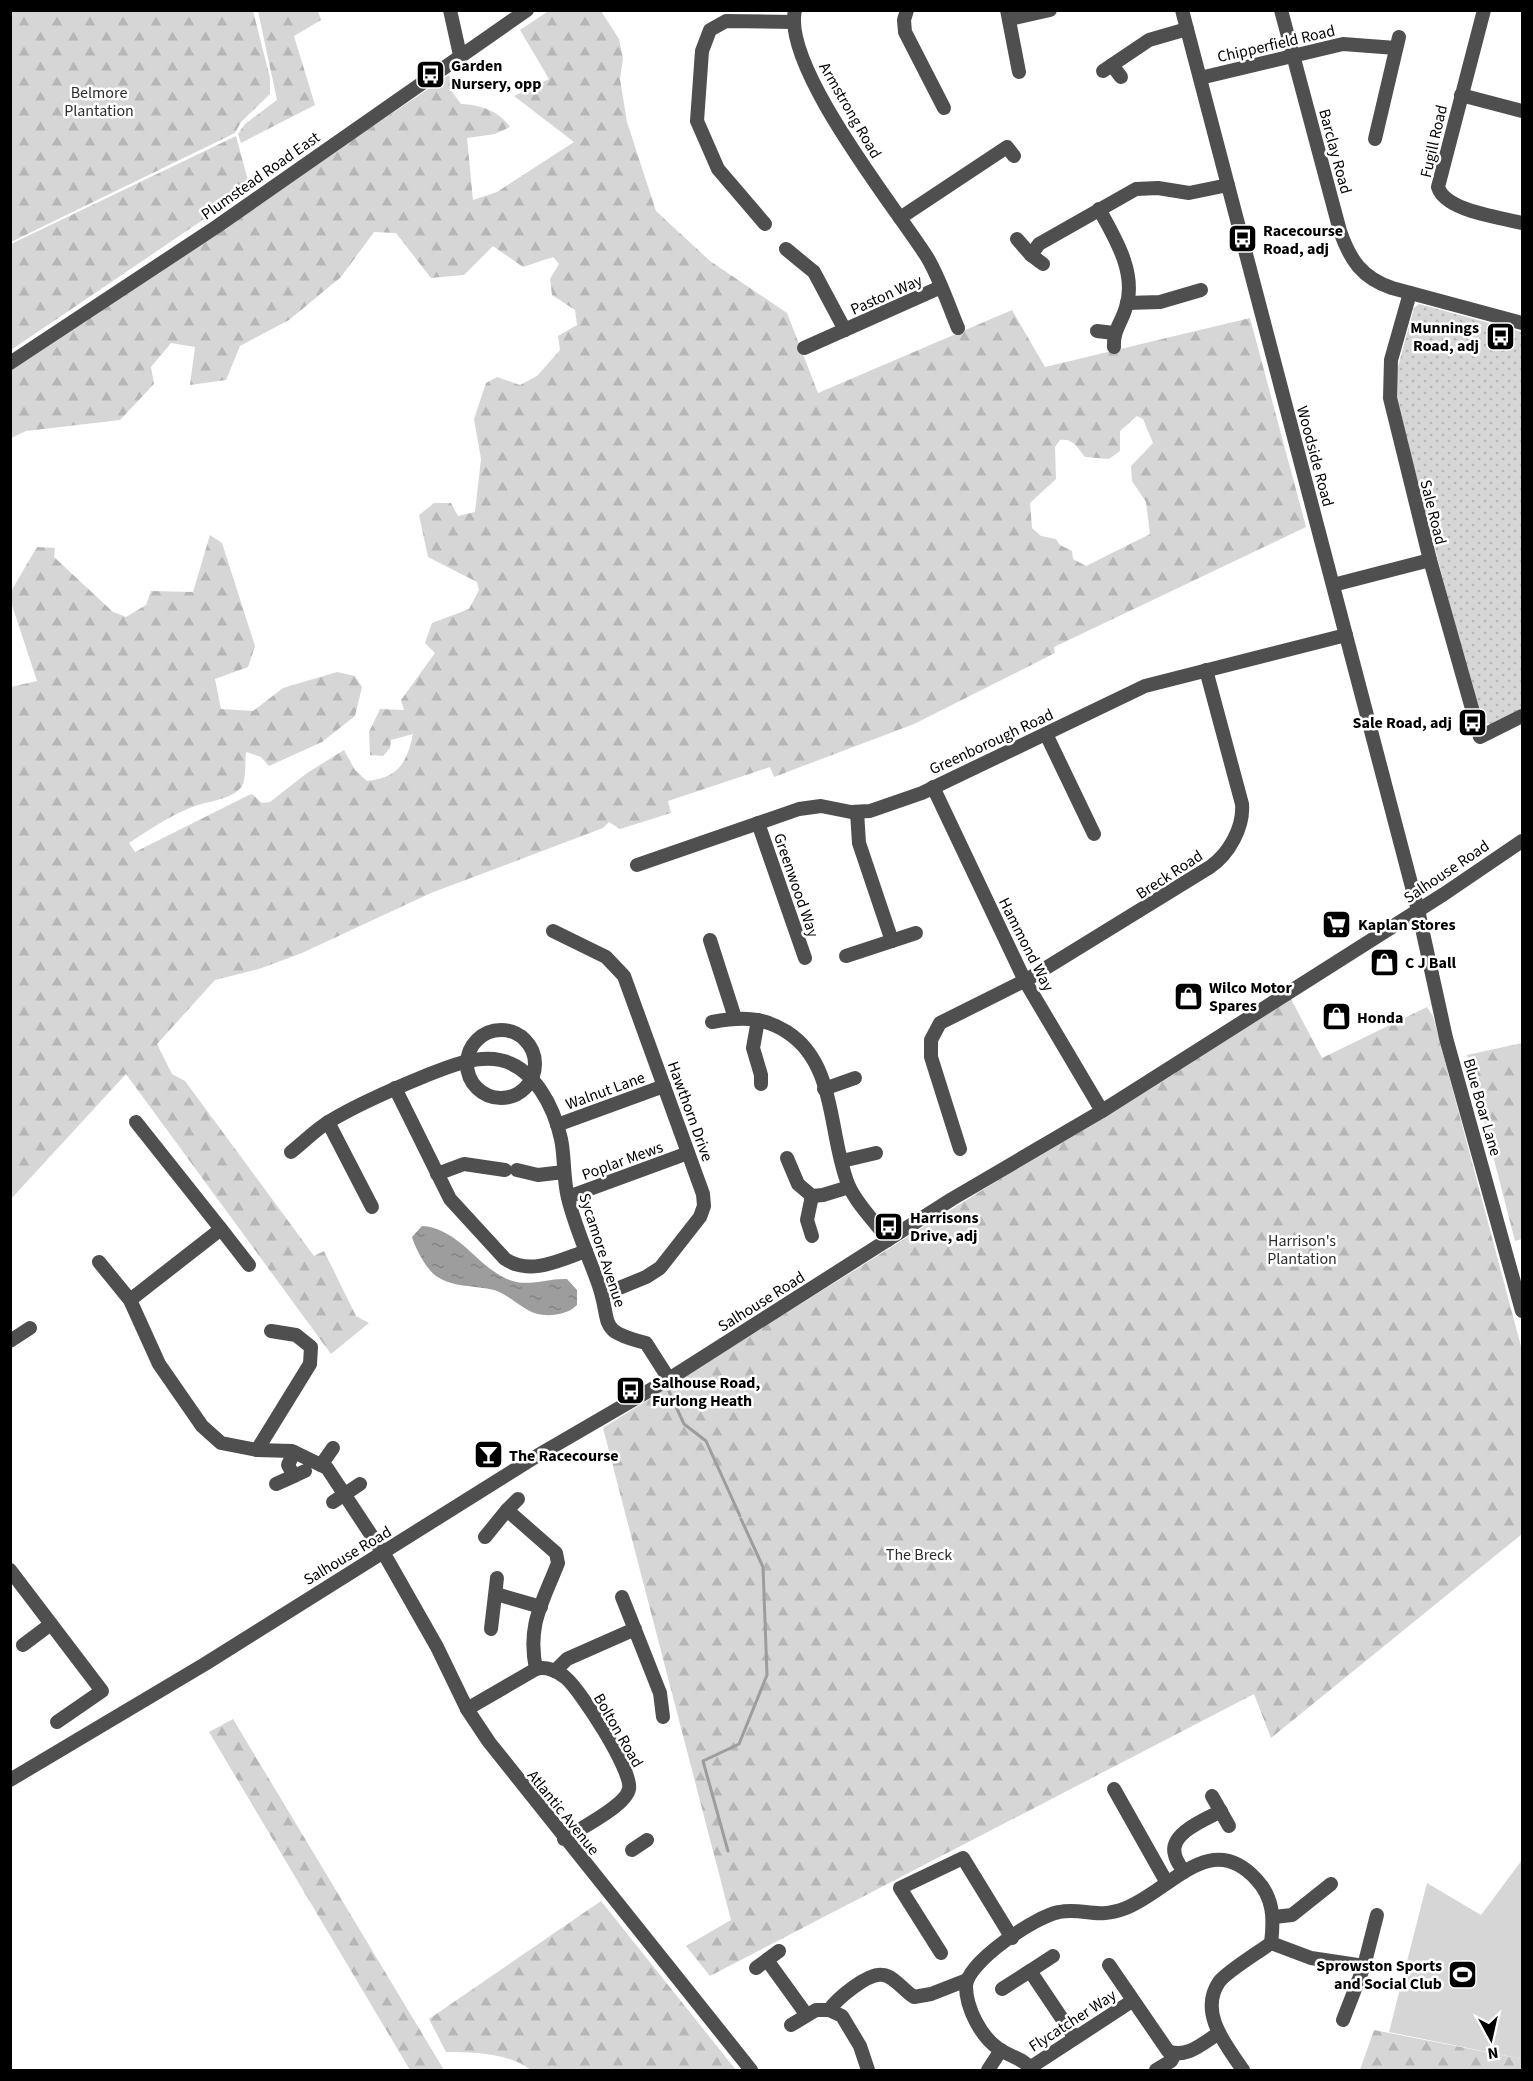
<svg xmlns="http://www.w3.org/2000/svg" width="1533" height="2081" viewBox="0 0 1533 2081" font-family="'Source Sans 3',sans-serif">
  <defs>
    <pattern id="forest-firs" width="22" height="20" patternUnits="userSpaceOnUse" patternTransform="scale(1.5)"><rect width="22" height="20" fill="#d6d6d6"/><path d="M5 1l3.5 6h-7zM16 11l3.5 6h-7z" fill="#b6b6b6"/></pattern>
    <pattern id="park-dots" width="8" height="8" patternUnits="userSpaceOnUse" patternTransform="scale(1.5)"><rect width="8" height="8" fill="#d6d6d6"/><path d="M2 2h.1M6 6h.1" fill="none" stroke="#b6b6b6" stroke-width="1.8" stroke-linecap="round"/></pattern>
    <pattern id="water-ripples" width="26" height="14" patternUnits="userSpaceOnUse" patternTransform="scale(1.5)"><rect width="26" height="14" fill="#9d9d9d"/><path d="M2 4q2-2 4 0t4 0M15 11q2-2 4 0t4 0" fill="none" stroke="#858585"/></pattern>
  </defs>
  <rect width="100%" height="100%" fill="#fff"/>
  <path fill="#d6d6d6" d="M1522,1860V2059L1389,2032L1427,1883L1481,1915Z"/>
  <g fill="url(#forest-firs)" fill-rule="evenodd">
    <path d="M550,10L601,11L619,39L623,58L620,79L627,122L656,211L710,261L787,313L818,393L1012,310L1045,367L1250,318L1306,527L1054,647L1055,653L914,724L774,777L770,767L668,801L671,813L620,829L609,822L603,828L431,893L302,953L259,969L215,980L157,1044L172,1074L185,1081L314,1256L324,1251L356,1316L369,1323L331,1354L126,1074L11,1199V687L37,681L11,602L10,593L37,547L55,548L54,557L113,612L126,617L146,605L151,591L193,592L210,535L222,543L255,646L248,667L215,679L221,709L253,711L283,688L337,672L355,676L362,687L355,716L322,742L269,766L261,757L246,752C245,761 246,775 243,784C237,798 211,801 198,805C174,813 150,829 129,843L135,852L249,795L252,794L262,803L270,802L307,773L344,750L355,770L367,781C398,778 407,763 413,734L391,740L390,748L383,756L370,755L369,732L380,709L404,710L401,700L435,653L425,643L432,623L469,609L479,590L477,582L428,557L419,515L434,503H451L458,516L475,512L481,459L474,419L486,383L497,377L520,385L537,376L560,350L558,336L577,325L575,310L552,295L550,279L559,264L553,257L523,267L493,246L464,275L431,278L396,233L374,232L341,277L289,320L240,346L226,380L190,385L195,347L171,343L151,367L154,384L120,420L26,431L11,438V369L449,75L453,93L461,104C481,105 499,111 510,127L495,134L467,138L473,200L497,192L574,142L514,96L549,79L520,30ZM1137,416L1143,419L1153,443L1131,466L1132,481L1146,502L1150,534L1086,566L1073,559L1072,551L1060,545L1056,539L1041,536L1032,528L1030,503L1056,479L1055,447L1060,440C1073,438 1077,447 1085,457L1109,459L1120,451V431Z"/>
    <path d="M10,11H253L270,78V94L241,122L235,133L11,242Z"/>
    <path d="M258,11H318L321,20L294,36L315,105L241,143L238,134L245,124L277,100Z"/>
    <path d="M236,136L250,188L11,350V244Z"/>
    <path d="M1290,997L1322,1058L1427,1007L1433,1016L1522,1350V1534L1271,1738L1254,1694L710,1976L686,1946L731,1920L603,1428Z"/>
    <path d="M1522,1043V1239L1515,1241L1467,1055Z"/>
    <path d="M233,1719L444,2070H410L209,1732Z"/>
    <path d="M601,1901L736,2070H531C510,2053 472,2052 446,2052L429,2019Z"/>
    <path d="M1374,2030L1522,2059V2070H1360Z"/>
  </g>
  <path fill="url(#park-dots)" d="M1419,304L1522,332V709L1498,723L1490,725L1481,719L1469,679L1395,395L1396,374L1414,308Z"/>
  <path fill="url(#water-ripples)" d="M422,1226C458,1228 477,1266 507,1279C528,1288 546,1278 567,1279L577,1290V1305C569,1314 550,1317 538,1314C524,1311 510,1295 494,1290C475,1285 453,1288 436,1276C427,1270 415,1248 412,1237Z"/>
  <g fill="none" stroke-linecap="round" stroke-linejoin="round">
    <g stroke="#9d9d9d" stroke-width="3">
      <path d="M667,1387L684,1424L706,1441L740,1516"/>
      <path d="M728,1851L703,1761L739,1744L767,1675L763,1567L741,1519"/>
    </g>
    <g stroke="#4f4f4f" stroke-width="14">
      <path d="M450,10L460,55"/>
      <path d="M795,10C782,67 895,207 927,257C940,279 948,304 958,328"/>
      <path d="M907,10L904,20L905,32L944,108"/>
      <path d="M1007,10L1019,72"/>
      <path d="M1182,10L1418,910L1446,1038L1522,1311"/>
      <path d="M1281,10L1340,231C1350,260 1362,278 1392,288L1522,323"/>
      <path d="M1484,10L1438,187C1445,211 1500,217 1522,223"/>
      <path d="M1009,19L1050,10"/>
      <path d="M1112,65L1121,77"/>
      <path d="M1103,71L1149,40L1187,29"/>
      <path d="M1200,78L1343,44L1396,48"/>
      <path d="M1461,95L1522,111"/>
      <path d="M1375,139L1399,37"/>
      <path d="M1099,209C1115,238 1137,273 1126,307C1122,322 1113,330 1114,347"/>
      <path d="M900,218L1007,147L1014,156"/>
      <path d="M765,224L718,169L697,121L702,51L710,30L726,21L794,22"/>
      <path d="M1017,239L1031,255L1039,244L1136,189L1158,188L1189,193L1228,185"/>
      <path d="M786,249L814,272L845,330"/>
      <path d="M1031,255L1043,264"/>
      <path d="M1410,293L1391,360L1390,398L1430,560L1480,737L1522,716"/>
      <path d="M1127,303L1160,302L1201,290"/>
      <path d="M1097,331L1114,333"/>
      <path d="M804,348L941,287"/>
      <path d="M10,363L216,227L527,10"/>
      <path d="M1333,585L1430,560"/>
      <path d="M1046,734L1094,834"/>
      <path d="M933,787L1025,981L1102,1111"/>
      <path d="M857,812L859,843L892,941"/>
      <path d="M758,823L805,958"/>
      <path d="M637,865L799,809L821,806L851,812L870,811L922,793L1145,686L1346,635"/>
      <path d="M553,931L606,957L624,976L703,1194L704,1206L700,1217L660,1268L646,1277L602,1295"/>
      <path d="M710,940L735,1018"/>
      <path d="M846,956L916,933"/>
      <path d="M758,1020L753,1048L761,1075V1084"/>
      <path d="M712,1022C740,1017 762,1016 787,1032C837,1064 828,1134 848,1184C856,1204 876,1222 888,1240"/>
      <circle cx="501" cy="1064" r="34"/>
      <path d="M395,1088L450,1199L505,1259C531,1276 560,1260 586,1251"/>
      <path d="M824,1089L855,1078"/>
      <path d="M136,1122L221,1229"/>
      <path d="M328,1122L372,1207"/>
      <path d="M557,1125L664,1086"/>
      <path d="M960,1149L931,1057V1040L940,1023L1028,979L1210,867C1229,854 1244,827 1242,804L1206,670"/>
      <path d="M291,1152C304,1142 316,1129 330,1121C360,1103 393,1089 425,1076C447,1067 475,1055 500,1060C534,1067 554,1107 561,1139C565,1158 563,1178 568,1198C575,1227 588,1255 598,1283C613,1325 595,1330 646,1343L669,1379"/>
      <path d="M787,1158L798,1184L812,1196L823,1195L849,1187"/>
      <path d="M842,1161L876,1153"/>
      <path d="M517,1170L538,1175L564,1172"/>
      <path d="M437,1174L464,1164L505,1170"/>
      <path d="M568,1197L688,1153"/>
      <path d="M812,1236L807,1220L812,1196"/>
      <path d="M99,1262L130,1300L159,1364L202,1426L221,1443L257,1450L292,1451L327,1468L387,1559L437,1647L467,1709L489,1742L751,2070"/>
      <path d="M130,1300L221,1229L249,1265"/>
      <path d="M10,1341L30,1328"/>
      <path d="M257,1450L310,1364L311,1347L296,1335L271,1331"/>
      <path d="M294,1452L288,1465L294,1476L305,1471"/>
      <path d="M321,1465L333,1448"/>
      <path d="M276,1484L294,1476"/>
      <path d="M333,1502L360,1484"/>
      <path d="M507,1510L518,1499"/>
      <path d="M485,1537L507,1510L556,1553L558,1563C542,1604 527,1625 536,1669"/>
      <path d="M10,1570L102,1691L57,1722"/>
      <path d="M496,1594L541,1607"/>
      <path d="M622,1597L660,1693L663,1717"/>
      <path d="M491,1629L497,1578"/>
      <path d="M23,1645L51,1624"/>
      <path d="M555,1671L567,1659L635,1629"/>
      <path d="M467,1709L536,1669C546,1666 558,1671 566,1678C581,1691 633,1771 629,1789C626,1806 579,1829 564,1839"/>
      <path d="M10,1780L205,1664L535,1457L669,1379L952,1199L1102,1111L1444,894L1522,841"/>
      <path d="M1114,1789L1167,1883"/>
      <path d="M1212,1796L1229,1826"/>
      <path d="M632,1850L647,1840"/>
      <path d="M1184,1872C1181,1867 1176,1861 1175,1855C1168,1833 1207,1819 1221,1811"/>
      <path d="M1274,1917L1292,1915L1331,1884"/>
      <path d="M1271,1943L1311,1958L1364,1966L1343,2020"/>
      <path d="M941,1953L900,1888L963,1858L1012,1938"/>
      <path d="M767,1960L806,2014"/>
      <path d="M1109,1965L1168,2051C1187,2059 1203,2043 1219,2033"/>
      <path d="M1364,1966L1377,1915"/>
      <path d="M756,1968L779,1951"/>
      <path d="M1030,1971L1053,1956"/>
      <path d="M1002,1989L1030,1971L1075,2038"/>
      <path d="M829,2010C837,1999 868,1972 883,1975C894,1976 904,1991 914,1997L931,1994L967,1980"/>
      <path d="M791,2025L816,2010H829L842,2016L860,2046L868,2070"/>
      <path d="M1031,2067L1132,2001"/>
      <path d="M988,2070L1001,2050"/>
      <path d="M1033,2070C1024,2059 1011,2057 999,2049C981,2037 966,2008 966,1986C967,1962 1036,1916 1059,1912C1084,1907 1095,1920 1126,1908C1171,1890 1210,1829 1256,1879C1274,1898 1274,1919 1271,1943C1259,1952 1226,1972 1219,1982C1198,2013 1227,2046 1243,2070"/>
      <path d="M1156,2070L1171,2061L1175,2054"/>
    </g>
  </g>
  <defs>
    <symbol id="bus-square" viewBox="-11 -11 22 22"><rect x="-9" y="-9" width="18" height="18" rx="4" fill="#000" stroke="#fff"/><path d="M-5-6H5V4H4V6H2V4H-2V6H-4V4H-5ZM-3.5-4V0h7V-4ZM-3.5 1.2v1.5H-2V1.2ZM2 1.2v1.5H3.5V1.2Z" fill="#fff"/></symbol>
    <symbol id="supermarket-square" viewBox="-11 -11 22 22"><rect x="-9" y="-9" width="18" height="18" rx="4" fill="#000" stroke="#fff"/><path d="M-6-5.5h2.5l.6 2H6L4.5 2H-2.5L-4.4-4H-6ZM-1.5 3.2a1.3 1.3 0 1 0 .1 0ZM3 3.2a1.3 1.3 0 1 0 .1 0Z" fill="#fff"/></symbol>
    <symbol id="shop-square" viewBox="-11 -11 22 22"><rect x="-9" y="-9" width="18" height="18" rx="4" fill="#000" stroke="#fff"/><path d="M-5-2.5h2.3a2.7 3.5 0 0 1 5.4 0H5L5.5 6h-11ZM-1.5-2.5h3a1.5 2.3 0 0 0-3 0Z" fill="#fff"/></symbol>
    <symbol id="bar-square" viewBox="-11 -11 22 22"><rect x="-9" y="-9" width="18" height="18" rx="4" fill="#000" stroke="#fff"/><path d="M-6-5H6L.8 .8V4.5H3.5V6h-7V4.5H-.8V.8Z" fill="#fff"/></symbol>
    <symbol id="stadium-square" viewBox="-11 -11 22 22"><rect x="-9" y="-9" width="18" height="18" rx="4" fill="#000" stroke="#fff"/><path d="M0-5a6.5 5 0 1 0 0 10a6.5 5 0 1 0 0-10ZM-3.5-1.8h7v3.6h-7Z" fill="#fff"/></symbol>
  </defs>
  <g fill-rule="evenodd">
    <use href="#bus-square" x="414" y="58" width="33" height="33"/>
    <use href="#bus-square" x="1226" y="222" width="33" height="33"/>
    <use href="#bus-square" x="1484" y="320" width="33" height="33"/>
    <use href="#bus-square" x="1456" y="706" width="33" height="33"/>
    <use href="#supermarket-square" x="1320" y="908" width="33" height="33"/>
    <use href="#shop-square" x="1368" y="946" width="33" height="33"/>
    <use href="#shop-square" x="1172" y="980" width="33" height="33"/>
    <use href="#shop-square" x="1320" y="1000" width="33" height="33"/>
    <use href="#bus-square" x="872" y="1210" width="33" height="33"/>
    <use href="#bus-square" x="614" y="1374" width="33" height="33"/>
    <use href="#bar-square" x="472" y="1438" width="33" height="33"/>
    <use href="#stadium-square" x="1446" y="1958" width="33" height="33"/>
  </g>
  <g text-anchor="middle" stroke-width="5" stroke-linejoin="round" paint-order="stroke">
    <g font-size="16" fill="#000" stroke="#fff">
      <text transform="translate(1276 43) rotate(-13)" y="6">Chipperfield Road</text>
      <text transform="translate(851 110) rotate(60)" y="6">Armstrong Road</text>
      <text transform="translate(1433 141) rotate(-77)" y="6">Fugill Road</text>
      <text transform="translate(1336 151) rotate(75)" y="6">Barclay Road</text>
      <text transform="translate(260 175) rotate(-35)" y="6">Plumstead Road East</text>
      <text transform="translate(886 294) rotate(-24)" y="6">Paston Way</text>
      <text transform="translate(1316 456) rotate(75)" y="6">Woodside Road</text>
      <text transform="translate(1434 512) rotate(76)" y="6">Sale Road</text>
      <text transform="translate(991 741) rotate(-25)" y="6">Greenborough Road</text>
      <text transform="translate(1446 871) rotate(-34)" y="6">Salhouse Road</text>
      <text transform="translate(1169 874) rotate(-33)" y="6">Breck Road</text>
      <text transform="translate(797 885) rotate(71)" y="6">Greenwood Way</text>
      <text transform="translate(1027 944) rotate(63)" y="6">Hammond Way</text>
      <text transform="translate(605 1090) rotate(-20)" y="6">Walnut Lane</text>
      <text transform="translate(1483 1107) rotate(74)" y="6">Blue Boar Lane</text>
      <text transform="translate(691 1111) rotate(70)" y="6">Hawthorn Drive</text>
      <text transform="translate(622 1160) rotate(-20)" y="6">Poplar Mews</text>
      <text transform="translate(603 1250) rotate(72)" y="6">Sycamore Avenue</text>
      <text transform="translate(761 1301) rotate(-32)" y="6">Salhouse Road</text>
      <text transform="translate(347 1555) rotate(-31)" y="6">Salhouse Road</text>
      <text transform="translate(619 1730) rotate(60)" y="6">Bolton Road</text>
      <text transform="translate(564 1812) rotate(51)" y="6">Atlantic Avenue</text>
      <text transform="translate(1072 2020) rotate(-33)" y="6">Flycatcher Way</text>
    </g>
    <g font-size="16" font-weight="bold" fill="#000" stroke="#fff" text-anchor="start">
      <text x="451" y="71">Garden<tspan x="451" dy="18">Nursery, opp</tspan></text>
      <text x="1263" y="236">Racecourse<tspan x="1263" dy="18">Road, adj</tspan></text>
      <text x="1479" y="333" text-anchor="end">Munnings<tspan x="1479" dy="18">Road, adj</tspan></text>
      <text x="1452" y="728" text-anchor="end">Sale Road, adj</text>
      <text x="1358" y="930">Kaplan Stores</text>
      <text x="1405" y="968">C J Ball</text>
      <text x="1209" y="993">Wilco Motor<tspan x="1209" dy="18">Spares</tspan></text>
      <text x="1357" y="1023">Honda</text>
      <text x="910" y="1223">Harrisons<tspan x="910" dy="18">Drive, adj</tspan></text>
      <text x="652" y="1388">Salhouse Road,<tspan x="652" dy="18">Furlong Heath</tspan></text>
      <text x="509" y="1461">The Racecourse</text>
      <text x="1442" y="1971" text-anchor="end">Sprowston Sports<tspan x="1442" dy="18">and Social Club</tspan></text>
    </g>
    <g font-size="16" fill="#2d2d2d" stroke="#fff">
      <text x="99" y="98">Belmore<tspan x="99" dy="18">Plantation</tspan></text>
      <text x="1302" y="1246">Harrison's<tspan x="1302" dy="18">Plantation</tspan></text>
      <text x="919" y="1560">The Breck</text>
    </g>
  </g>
  <rect width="1533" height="2081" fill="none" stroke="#000000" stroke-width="24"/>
  <g transform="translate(1491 2039) rotate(172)" stroke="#ffffff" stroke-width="4.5" paint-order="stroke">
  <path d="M0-4.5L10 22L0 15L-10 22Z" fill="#000000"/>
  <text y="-9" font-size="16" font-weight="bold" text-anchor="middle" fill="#000000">N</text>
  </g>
</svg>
